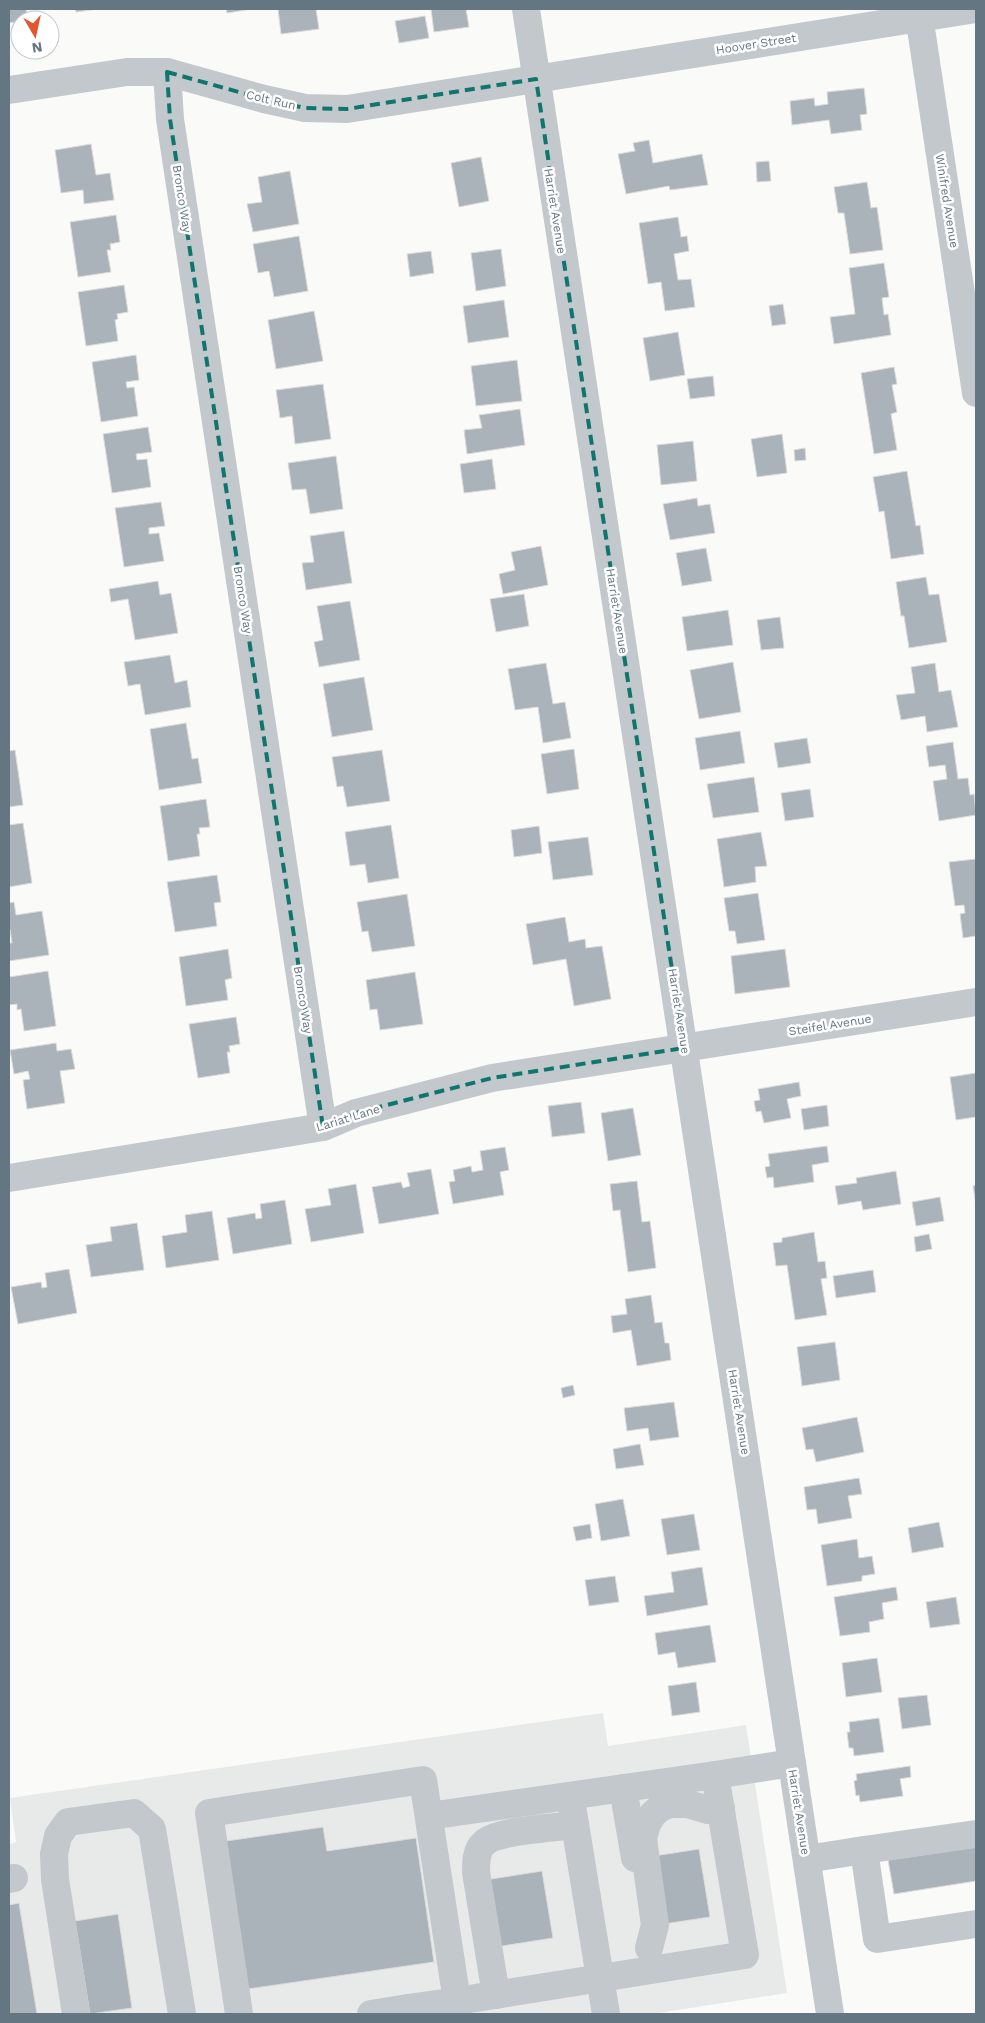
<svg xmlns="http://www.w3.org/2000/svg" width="985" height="2023" viewBox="0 0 985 2023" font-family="'Work Sans',sans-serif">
  <rect width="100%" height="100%" fill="#fafaf8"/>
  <path fill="#e8e9e9" d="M603,1713L608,1746L746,1725L787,1993L652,2014H9V1844L16,1842L10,1798Z"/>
  <g fill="#aab3b9" stroke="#dcdcda">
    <path d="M9,9H26L28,20L9,23Z"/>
    <path d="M75,9H98L76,12Z"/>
    <path d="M226,9H252L227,13Z"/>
    <path d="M278,9H316L319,29L281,34Z"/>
    <path d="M431,9H466L469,27L434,32Z"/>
    <path d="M425,16L429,38L399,43L395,21Z"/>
    <path d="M864,88L867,114L860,115L862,130L831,134L829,120L792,125L790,101L814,98L815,106L828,104L827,92Z"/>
    <path d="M649,140L653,163L702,154L708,185L670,190L669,186L626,194L618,154L635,151L633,143Z"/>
    <path d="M91,144L96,175L110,173L114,200L84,204L83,190L61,193L55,150Z"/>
    <path d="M481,157L489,201L459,207L451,163Z"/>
    <path d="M769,161L771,181L757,182L756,162Z"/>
    <path d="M290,171L299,224L253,232L247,204L262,202L258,177Z"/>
    <path d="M867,182L871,208L877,207L883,250L850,254L844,213H838L834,187Z"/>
    <path d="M116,215L120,242L110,244L111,250H107L111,272L78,277L70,222Z"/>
    <path d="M678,217L681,237L687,236L689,251L674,254L678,280L691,279L695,307L665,311L661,282L648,284L639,223Z"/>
    <path d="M299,236L308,291L274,297L269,271L258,273L253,244Z"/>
    <path d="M501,249L506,286L476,291L471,253Z"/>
    <path d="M431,251L434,273L410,277L407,254Z"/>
    <path d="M884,263L889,297L882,298L884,315L888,314L891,335L834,344L830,317L855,314L849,268Z"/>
    <path d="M124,285L128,312L117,314L118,319L115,320L118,341L86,346L78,292Z"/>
    <path d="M504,300L509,337L468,343L463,306Z"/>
    <path d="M783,304L786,324L772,326L769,306Z"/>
    <path d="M314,311L323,361L276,369L268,320Z"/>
    <path d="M678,332L685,375L650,381L643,338Z"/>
    <path d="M136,355L139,380L126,382L127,388L134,387L138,416L101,422L92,362Z"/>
    <path d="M517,360L522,401L476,406L471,366Z"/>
    <path d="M894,367L897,384L892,385L897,412L891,414L897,450L874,454L861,373Z"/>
    <path d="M713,376L715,396L690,399L687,379Z"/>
    <path d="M323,384L331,439L295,444L292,416L280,418L276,390Z"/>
    <path d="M520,409L525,445L467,454L464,430L482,428L479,415Z"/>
    <path d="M148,427L152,452L136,454L137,460L147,459L151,487L112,493L103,434Z"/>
    <path d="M782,434L787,473L757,477L751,439Z"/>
    <path d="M693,441L697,481L661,485L657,445Z"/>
    <path d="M805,448L806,460L795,461L794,450Z"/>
    <path d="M336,456L343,509L310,514L306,489L292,490L288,463Z"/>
    <path d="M492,459L496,489L464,493L460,464Z"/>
    <path d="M907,471L916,526L920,525L924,554L891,559L884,511L879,512L873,477Z"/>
    <path d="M697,498L698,506L710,504L715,533L670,540L663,504Z"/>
    <path d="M161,502L165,526L149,528V534L159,533L164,561L124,567L115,508Z"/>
    <path d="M344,531L352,583L306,590L302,563L314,562L310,536Z"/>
    <path d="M541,546L548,585L503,594L499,574L515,570L511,552Z"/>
    <path d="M706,548L712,581L682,586L676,553Z"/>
    <path d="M926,577L929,595L939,594L947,642L909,648L904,616H901L896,582Z"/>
    <path d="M158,581L160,595L171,593L178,633L135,640L128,599L111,602L109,589Z"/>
    <path d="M524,594L529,626L496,632L490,599Z"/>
    <path d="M350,601L360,660L319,667L314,642L323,640L317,606Z"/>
    <path d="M728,610L733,645L687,651L682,617Z"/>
    <path d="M780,617L784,648L761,650L757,620Z"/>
    <path d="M170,655L175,683L187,680L191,707L145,715L140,684L128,686L124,662Z"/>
    <path d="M733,662L741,712L699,719L690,670Z"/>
    <path d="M546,663L553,704L565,702L571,738L543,743L538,707L515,710L508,669Z"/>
    <path d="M935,663L939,692L951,690L958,727L927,732L925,716L901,720L896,695L915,693L911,667Z"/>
    <path d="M364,677L373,730L332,737L323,684Z"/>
    <path d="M186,723L192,759L198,758L202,783L159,790L150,729Z"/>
    <path d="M740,731L745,763L700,770L695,738Z"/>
    <path d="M807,738L811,763L778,768L774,743Z"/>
    <path d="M953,742L958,779L968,778L970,795L974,794L976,815L939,821L933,781L947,779L945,765L929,767L926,746Z"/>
    <path d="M574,749L579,789L547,794L541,754Z"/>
    <path d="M15,750L23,805L9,807V751Z"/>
    <path d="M382,750L390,801L347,807L343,786L337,787L332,757Z"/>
    <path d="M754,777L759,812L713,818L707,784Z"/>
    <path d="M810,789L814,817L785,821L781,793Z"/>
    <path d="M206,799L210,827L199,828L200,834H197L200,856L168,861L160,806Z"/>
    <path d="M23,823L32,883L9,887V825Z"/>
    <path d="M391,825L399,878L368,883L365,864L350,866L345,832Z"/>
    <path d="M539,826L542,853L514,857L511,830Z"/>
    <path d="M761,832L767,866L755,867L756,882L724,887L717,839Z"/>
    <path d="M588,837L593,875L553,880L548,842Z"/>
    <path d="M976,859V936L963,938L960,914L965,913L964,905L955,906L949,862Z"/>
    <path d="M217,875L221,902L214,903L217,926L175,932L167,882Z"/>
    <path d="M758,893L765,940L737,944L735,931H729L724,898Z"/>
    <path d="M407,894L415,946L372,952L368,931L362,932L357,902Z"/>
    <path d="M14,902L16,915L42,911L49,955L9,961V943H12L10,929L9,930V903Z"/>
    <path d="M565,917L569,942L585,939L586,948L602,946L611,999L574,1006L566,959L533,965L526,924Z"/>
    <path d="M228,949L232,978L225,980L228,1000L186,1006L179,957Z"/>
    <path d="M785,949L790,987L735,994L731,956Z"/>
    <path d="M48,971L56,1026L24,1031L21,1009L17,1010V1004L9,1005V977Z"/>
    <path d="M415,972L423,1024L380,1030L377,1009L370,1010L366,980Z"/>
    <path d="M236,1017L240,1044L229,1046L230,1052H227L230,1073L198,1078L189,1024Z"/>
    <path d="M56,1043L57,1051L71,1049L75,1069L60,1071L65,1103L27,1109L23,1080L30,1079L28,1071L14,1074L10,1050Z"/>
    <path d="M976,1073V1117L956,1120L950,1077Z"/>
    <path d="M799,1082L801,1096L787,1099L791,1118L764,1123L761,1111L756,1112L754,1101L760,1100L758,1089Z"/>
    <path d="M581,1102L585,1133L552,1137L548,1106Z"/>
    <path d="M827,1105L829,1126L804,1130L801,1109Z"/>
    <path d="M633,1108L641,1155L608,1161L601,1113Z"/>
    <path d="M827,1146L829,1162L812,1165L814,1182L774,1188L773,1177L767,1178L765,1167L770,1166L768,1154Z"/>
    <path d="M505,1147L509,1170L500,1172L504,1195L453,1204L449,1182L455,1181L453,1170L471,1166L472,1172L483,1170L480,1151Z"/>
    <path d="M431,1169L439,1214L379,1224L372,1187L401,1182L403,1188L410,1186L407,1173Z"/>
    <path d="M896,1171L901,1204L863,1210L861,1201L838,1205L835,1186L857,1183L856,1178Z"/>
    <path d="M637,1181L642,1222L650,1221L656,1268L628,1272L620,1210L613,1211L610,1184Z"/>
    <path d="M356,1184L364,1233L311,1242L305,1209L331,1205L328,1189Z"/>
    <path d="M976,1185V1205L973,1186Z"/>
    <path d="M940,1197L944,1221L916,1226L912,1202Z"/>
    <path d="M285,1200L292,1244L233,1254L227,1218L255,1213L256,1219L262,1218L260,1204Z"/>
    <path d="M212,1211L219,1260L166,1268L162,1236L187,1232L185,1215Z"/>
    <path d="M137,1223L144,1270L91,1277L86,1245L112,1241L110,1227Z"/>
    <path d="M814,1232L818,1262L825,1261L827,1278L821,1279L827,1315L795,1320L787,1265L776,1266L773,1243L782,1242V1238Z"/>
    <path d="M929,1234L932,1249L916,1252L914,1237Z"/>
    <path d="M69,1269L77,1313L18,1324L11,1287L41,1282L42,1288L47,1287L45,1273Z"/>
    <path d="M873,1270L876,1292L836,1298L833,1276Z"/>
    <path d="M651,1295L655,1323L662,1322L665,1343H669L671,1360L637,1366L631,1330L613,1333L611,1316L627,1314L625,1299Z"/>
    <path d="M835,1342L840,1380L802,1386L797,1347Z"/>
    <path d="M573,1385L575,1395L563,1398L561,1388Z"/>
    <path d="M674,1402L679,1437L650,1441L648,1428L627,1431L624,1408Z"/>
    <path d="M857,1417L864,1452L816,1462L813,1449L806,1450L802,1428Z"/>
    <path d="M640,1444L644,1465L616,1469L613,1449Z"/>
    <path d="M859,1478L862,1494L848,1496L852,1518L818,1524L816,1509L807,1510L804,1487Z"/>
    <path d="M623,1499L630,1536L601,1541L595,1504Z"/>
    <path d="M694,1514L700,1550L667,1555L661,1519Z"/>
    <path d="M939,1522L944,1547L912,1553L908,1528Z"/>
    <path d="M590,1524L592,1538L576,1541L573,1527Z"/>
    <path d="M857,1539L859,1558L872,1556L875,1574L862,1576V1581L827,1586L821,1545Z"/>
    <path d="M702,1567L708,1605L647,1616L644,1596L674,1592L671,1572Z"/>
    <path d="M615,1576L619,1602L589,1606L585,1580Z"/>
    <path d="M896,1587L898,1600L882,1603L884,1619L869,1622L870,1632L840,1636L834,1597Z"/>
    <path d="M956,1597L960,1624L930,1628L926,1602Z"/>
    <path d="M710,1625L716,1662L678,1668L675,1652L658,1655L655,1633Z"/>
    <path d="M877,1658L882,1692L846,1697L842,1663Z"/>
    <path d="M696,1682L700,1712L672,1716L668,1686Z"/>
    <path d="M927,1695L931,1725L902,1729L898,1698Z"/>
    <path d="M879,1718L884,1752L854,1756L853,1748H849L847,1732H850L849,1722Z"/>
    <path d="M910,1766L911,1777L900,1779L903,1796L860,1802L859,1795L856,1796L854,1781L857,1780L856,1774Z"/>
    <path d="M323,1827L327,1851L416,1838L434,1962L248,1989L226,1841Z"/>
    <path d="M976,1847V1881L894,1894L888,1860Z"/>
    <path d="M699,1849L710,1917L664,1924L654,1856Z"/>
    <path d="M542,1871L553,1938L496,1947L485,1880Z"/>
    <path d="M19,1903L37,2014H9V1905Z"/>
    <path d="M118,1914L132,2008L90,2014L75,1921Z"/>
  </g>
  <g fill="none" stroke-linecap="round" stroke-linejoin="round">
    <g stroke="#c3c8cc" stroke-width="28">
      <path d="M526,9L830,2014"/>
      <path d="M918,9L976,393"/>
      <path d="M167,72L170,119L323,1127"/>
      <path d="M9,90L127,72H167L264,99L305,108L347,109L976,9"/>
      <path d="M9,1178L323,1127L356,1113L492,1078L976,1002"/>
      <path d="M623,1788L635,1858"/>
      <path d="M572,1806L606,2014"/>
      <path d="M429,1816L715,1775"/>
      <path d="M864,1850L976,1834"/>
      <path d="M807,1859L864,1850L877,1939L976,1924"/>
      <path d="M9,1879L14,1878"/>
      <path d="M649,1948L655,1925L643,1839L647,1824L653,1814L660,1808L670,1804H688L708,1810L721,1808"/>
      <path d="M496,1995L476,1872C476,1862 476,1850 484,1843C498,1830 554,1828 575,1825"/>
      <path d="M457,2001L745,1955L715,1775L792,1763"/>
      <path d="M76,2014L55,1879L54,1854L58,1836L68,1822L134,1813L152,1829L182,2014"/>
      <path d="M239,2014L209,1813L423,1780L457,2001L408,2008"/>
      <path d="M371,2014L408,2008L409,2014"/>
    </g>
  </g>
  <path fill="none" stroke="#0f766e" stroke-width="4" stroke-dasharray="10 6" stroke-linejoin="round" d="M167,72L264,99L305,108L347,109L536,79L684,1048L492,1078L356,1113L323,1127L170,119Z"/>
  <g text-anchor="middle" stroke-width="5" stroke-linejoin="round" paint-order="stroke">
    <g font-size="12" fill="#657683" stroke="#fff">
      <text transform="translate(756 44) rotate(-9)" y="4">Hoover Street</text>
      <text transform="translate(271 100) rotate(13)" y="4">Colt Run</text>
      <text transform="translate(182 199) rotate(81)" y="4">Bronco Way</text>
      <text transform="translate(947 201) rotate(81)" y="4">Winifred Avenue</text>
      <text transform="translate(555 211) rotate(81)" y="4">Harriet Avenue</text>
      <text transform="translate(243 600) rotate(81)" y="4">Bronco Way</text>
      <text transform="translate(617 611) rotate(81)" y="4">Harriet Avenue</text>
      <text transform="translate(303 1000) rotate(81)" y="4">Bronco Way</text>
      <text transform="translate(679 1011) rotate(81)" y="4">Harriet Avenue</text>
      <text transform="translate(830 1025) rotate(-9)" y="4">Steifel Avenue</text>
      <text transform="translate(348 1118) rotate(-17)" y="4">Lariat Lane</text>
      <text transform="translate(739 1412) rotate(81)" y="4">Harriet Avenue</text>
      <text transform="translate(799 1812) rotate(81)" y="4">Harriet Avenue</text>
    </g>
  </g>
  <rect width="985" height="2023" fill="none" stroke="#657683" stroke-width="20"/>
  <g transform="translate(35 35) rotate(171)"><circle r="24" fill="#ffffff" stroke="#c1c8cd"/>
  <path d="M0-4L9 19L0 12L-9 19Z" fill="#e4572e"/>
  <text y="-8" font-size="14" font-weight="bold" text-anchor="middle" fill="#657683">N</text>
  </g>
</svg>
